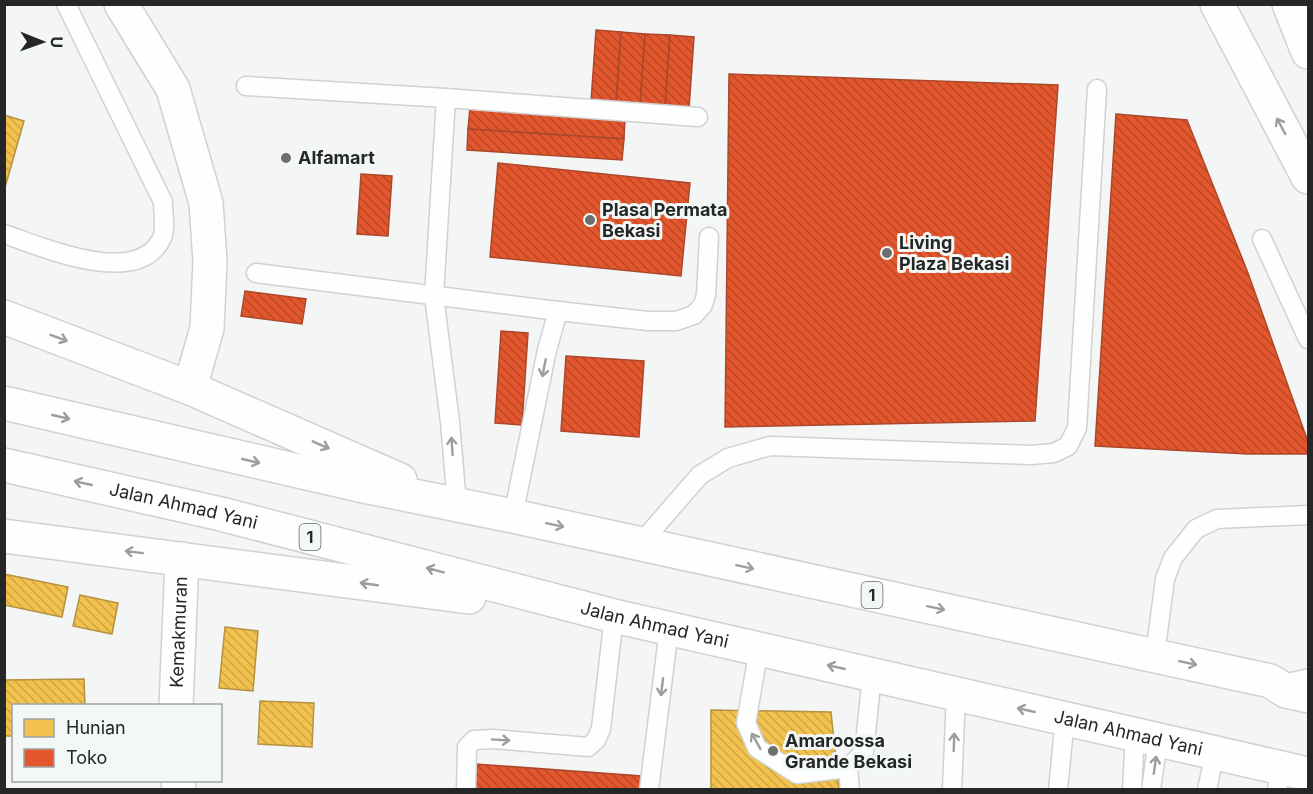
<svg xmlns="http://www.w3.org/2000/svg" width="1313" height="794" viewBox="0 0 1313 794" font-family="Inter,sans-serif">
  <defs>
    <pattern id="homes-back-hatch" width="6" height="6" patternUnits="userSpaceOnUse" patternTransform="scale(1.5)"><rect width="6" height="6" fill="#f2c14e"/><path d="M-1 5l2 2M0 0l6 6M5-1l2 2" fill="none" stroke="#cfa644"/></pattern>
    <pattern id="shops-back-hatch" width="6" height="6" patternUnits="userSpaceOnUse" patternTransform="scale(1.5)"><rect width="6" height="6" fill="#e4572e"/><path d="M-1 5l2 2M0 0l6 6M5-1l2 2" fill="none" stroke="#b94827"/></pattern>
  </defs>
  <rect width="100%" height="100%" fill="#f4f6f5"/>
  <g fill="url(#homes-back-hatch)" stroke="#b49242" stroke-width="1.5">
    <path d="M4,115L24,121L4,191Z"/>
    <path d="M4,574L68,587L62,617L4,605Z"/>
    <path d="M80,595L118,603L112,634L73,626Z"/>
    <path d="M225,627L258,631L253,691L219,688Z"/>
    <path d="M84,679L85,706H14V736H4V680Z"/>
    <path d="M260,701L314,703L312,747L258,744Z"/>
    <path d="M711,710L831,712L839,790H711Z"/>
  </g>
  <g fill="url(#shops-back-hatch)" stroke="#ab482c" stroke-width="1.5">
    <path d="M596,30L621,32L616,104L591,102Z"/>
    <path d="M621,32L645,34L640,106L616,104Z"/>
    <path d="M645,34L670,35L665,107L640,106Z"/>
    <path d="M670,35L694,37L689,109L665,107Z"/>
    <path d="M729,74L1058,85L1035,421L725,427Z"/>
    <path d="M470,107L625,117L624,139L468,129Z"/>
    <path d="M1116,114L1187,120L1248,273L1308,442V454H1248L1095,446Z"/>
    <path d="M468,129L624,139L622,160L467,150Z"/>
    <path d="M498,163L690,183L681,276L490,257Z"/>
    <path d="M361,174L392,176L388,236L357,234Z"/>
    <path d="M245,291L306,299L302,324L241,316Z"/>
    <path d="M501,331L528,333L522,425L495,423Z"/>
    <path d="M566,356L644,361L639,437L561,431Z"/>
    <path d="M461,763L656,777L655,790H460Z"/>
  </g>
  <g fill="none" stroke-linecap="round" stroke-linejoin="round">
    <defs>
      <g id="service">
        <path d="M246,86L446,98L698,117"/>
        <path d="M446,98L434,296L450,422L457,504"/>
        <path d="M4,234C43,247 138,289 162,238C166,229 163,212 163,202L66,4"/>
        <path d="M1262,239L1308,339"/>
        <path d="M256,273L558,311L648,321H676L694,315L703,305L706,295L709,237"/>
        <path d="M513,516L547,350L558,311"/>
        <path d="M640,544L700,475L728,458L770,446L1031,455L1054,453L1068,446L1077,428L1097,89"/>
        <path d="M759,649L746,723L757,748L797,774L848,768L864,752L872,675"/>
        <path d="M1155,655L1165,579L1173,558L1196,529L1217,519L1308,515"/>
        <path d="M848,768L850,790"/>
        <path d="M466,790L467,747L474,740L494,739L588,747L596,740L601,729L614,616"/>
        <path d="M649,790L669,629"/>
        <path d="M952,790L956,694"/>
        <path d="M1058,790L1065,718"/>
        <path d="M1132,790L1135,734"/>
        <path d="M1151,790L1158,740"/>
        <path d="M1207,790L1215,753"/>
        <path d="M1277,790L1281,767"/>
      </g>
      <g id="minor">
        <path d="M121,4L173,89L206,203L210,261L207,328L190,388"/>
        <path id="s1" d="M176,706L182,559"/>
        <path d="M178,780L179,790"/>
      </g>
      <g id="trunk">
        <path d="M4,317L190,388L400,480"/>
        <path d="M4,403L359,485L513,516L1270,681L1286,691L1308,696"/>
        <path id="s2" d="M4,465L221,514L614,616L1308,774"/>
        <path d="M4,536L469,597"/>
      </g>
      <g id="motorway">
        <path d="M1217,4L1308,177"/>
        <path d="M1289,4L1308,52"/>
        <path d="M1286,691L1308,686"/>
      </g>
    </defs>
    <use href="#service" stroke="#d0d2d2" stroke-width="21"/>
    <use href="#minor" stroke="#d0d2d2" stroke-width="36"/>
    <use href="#trunk" stroke="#d0d2d2" stroke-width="36"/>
    <use href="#motorway" stroke="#d0d2d2" stroke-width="36"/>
    <use href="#service" stroke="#fdfefe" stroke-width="18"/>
    <use href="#minor" stroke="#fdfefe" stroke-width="33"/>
    <use href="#trunk" stroke="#fdfefe" stroke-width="33"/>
    <use href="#motorway" stroke="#fdfefe" stroke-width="33"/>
  </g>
  <defs><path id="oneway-shaft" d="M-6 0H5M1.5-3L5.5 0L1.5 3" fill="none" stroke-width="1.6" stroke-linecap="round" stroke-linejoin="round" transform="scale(1.5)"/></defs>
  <g stroke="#9c9d9d">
    <use href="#oneway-shaft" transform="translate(1281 126) rotate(-118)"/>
    <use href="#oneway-shaft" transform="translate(59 338) rotate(21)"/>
    <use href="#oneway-shaft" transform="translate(544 368) rotate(101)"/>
    <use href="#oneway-shaft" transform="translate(61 417) rotate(13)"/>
    <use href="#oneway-shaft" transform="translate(321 445) rotate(24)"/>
    <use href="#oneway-shaft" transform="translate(452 446) rotate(-94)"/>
    <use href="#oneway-shaft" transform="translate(251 461) rotate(13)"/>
    <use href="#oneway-shaft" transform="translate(83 483) rotate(-167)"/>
    <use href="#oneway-shaft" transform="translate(555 525) rotate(12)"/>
    <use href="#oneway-shaft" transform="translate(134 552) rotate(-173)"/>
    <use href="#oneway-shaft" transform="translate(745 567) rotate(12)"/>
    <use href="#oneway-shaft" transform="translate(435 570) rotate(-165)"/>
    <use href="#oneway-shaft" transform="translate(369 584) rotate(-172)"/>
    <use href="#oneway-shaft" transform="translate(936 608) rotate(12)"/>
    <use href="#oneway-shaft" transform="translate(1188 663) rotate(12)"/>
    <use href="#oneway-shaft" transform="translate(836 667) rotate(-167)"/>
    <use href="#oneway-shaft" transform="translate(662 687) rotate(97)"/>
    <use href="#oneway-shaft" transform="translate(1026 710) rotate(-167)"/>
    <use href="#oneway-shaft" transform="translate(501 740) rotate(4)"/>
    <use href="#oneway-shaft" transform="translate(756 741) rotate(-119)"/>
    <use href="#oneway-shaft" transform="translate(954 742) rotate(-88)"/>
    <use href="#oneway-shaft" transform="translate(1155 765) rotate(-82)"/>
  </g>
  <g fill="#6d6f6e" stroke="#f3f7f5" stroke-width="2">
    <circle cx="286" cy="158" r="6"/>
    <circle cx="590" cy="220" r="6"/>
    <circle cx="887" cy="253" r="6"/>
    <circle cx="773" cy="751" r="6"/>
  </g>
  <g text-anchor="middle" stroke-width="6" stroke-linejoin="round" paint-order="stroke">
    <g fill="#f3f7f5" stroke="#636564" stroke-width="1.5">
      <rect x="299.5" y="524" width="21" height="26" rx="4.5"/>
      <rect x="861.5" y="582" width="21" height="26" rx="4.5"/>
    </g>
    <g font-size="16" font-weight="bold" fill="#252626">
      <text x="310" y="543">1</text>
      <text x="872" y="601">1</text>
    </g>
    <g font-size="18" font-weight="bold" fill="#252626" stroke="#f3f7f5" text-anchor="start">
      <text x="298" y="164">Alfamart</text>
      <text x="602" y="216">Plasa Permata<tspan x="602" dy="21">Bekasi</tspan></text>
      <text x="899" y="249">Living<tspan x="899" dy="21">Plaza Bekasi</tspan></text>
      <text x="785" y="747">Amaroossa<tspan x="785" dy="21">Grande Bekasi</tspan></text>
    </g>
    <g font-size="18" fill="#252626" stroke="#f3f7f5">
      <text dy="6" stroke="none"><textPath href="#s2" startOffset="184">Jalan Ahmad Yani</textPath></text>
      <text dy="6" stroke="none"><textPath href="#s2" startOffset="670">Jalan Ahmad Yani</textPath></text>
      <text dy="6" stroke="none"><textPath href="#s1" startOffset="74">Kemakmuran</textPath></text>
      <text dy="6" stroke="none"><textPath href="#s2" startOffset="1156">Jalan Ahmad Yani</textPath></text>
    </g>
  </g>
  <rect width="1313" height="794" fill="none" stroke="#252626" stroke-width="12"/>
  <rect x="12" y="704" width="210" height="78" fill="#f3f7f5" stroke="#a1a3a2" stroke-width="1.5"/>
  <rect x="24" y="719" width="30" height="18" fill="#f2c14e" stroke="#a1a3a2" stroke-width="1.5"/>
  <text x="66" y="734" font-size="18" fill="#252626">Hunian</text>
  <rect x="24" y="749" width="30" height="18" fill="#e4572e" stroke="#a1a3a2" stroke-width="1.5"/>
  <text x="66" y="764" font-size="18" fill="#252626">Toko</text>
  <g transform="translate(42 42) rotate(91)" stroke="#f3f7f5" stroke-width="4.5" paint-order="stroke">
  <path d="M0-4.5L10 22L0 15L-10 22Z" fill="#252626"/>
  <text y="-9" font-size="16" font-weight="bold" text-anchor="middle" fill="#252626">U</text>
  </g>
</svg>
